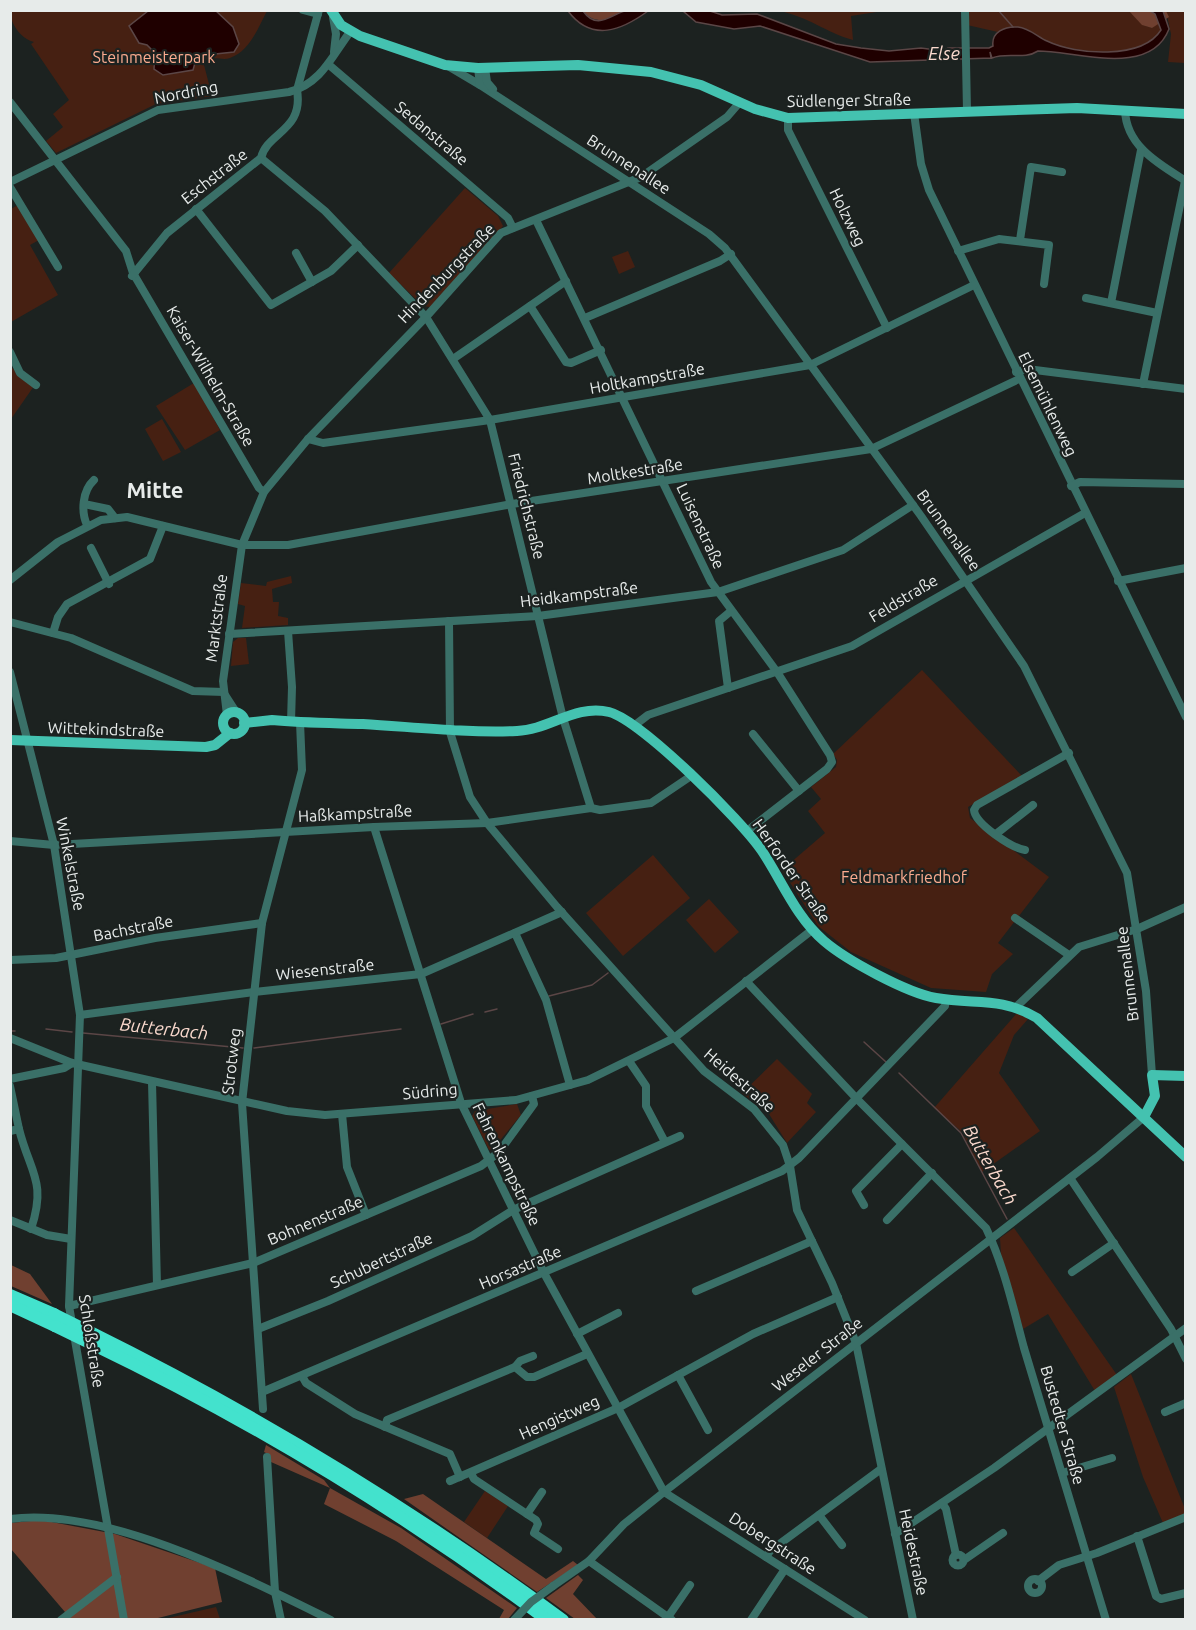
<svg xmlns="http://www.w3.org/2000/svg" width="1196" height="1630" viewBox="0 0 1196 1630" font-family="Ubuntu,sans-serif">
  <rect width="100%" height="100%" fill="#1c2220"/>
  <g fill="#462012">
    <path d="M1129,10L1143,25L1152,28L1159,21L1161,30C1141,60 1078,54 1049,42C1031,35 1018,20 998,32L967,25L969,11Z"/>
    <path d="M10,11H267C258,28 250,51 230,58C221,61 216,55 203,61L212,96L156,104L56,153L46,141L63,127L53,114L69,100L31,44L34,42C22,39 11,26 10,11Z"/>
    <path d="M779,11V10L883,11L851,16L853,40C827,33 807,16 779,11Z"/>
    <path d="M1166,11H1185V63L1168,62L1171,34Z"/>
    <path d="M465,188L498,216L503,226L430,307L423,306L389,273Z"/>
    <path d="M18,205L39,240L30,245L58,295L11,322V209Z"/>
    <path d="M628,251L635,267L619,274L612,257Z"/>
    <path d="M12,368L34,386L11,419L10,369Z"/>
    <path d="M194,383L220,430L185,450L156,406Z"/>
    <path d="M162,419L181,452L163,461L145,429Z"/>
    <path d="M291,576L292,583L272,589L273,602H279L278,616L288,618V625L242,628L245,606L238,604L241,583L266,586L267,582Z"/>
    <path d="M238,638H246L249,664L231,666L233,642Z"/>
    <path d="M922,670L1022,776L968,807L970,818L1049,877L998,943L1013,954L992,974L986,992L931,988L851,952L818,926L782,870L825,833L808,811L821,799L811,787L836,767L837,760L833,754Z"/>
    <path d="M653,855L690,898L623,956L586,913Z"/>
    <path d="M709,899L739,932L715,953L686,920Z"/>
    <path d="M1017,1013L1028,1019L1014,1035L999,1073L1040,1131L982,1172L962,1132L934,1108Z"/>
    <path d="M777,1059L812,1094L807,1103L816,1112L787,1143L769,1114L742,1093Z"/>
    <path d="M517,1104L521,1115L493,1149L489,1150L472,1116L475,1111Z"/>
    <path d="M1014,1228L1117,1375L1095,1391L1048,1314L1023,1329L1001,1254L1000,1238Z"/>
    <path d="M1131,1374L1185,1509V1514L1163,1523L1143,1477L1114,1387Z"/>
    <path d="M485,1491L508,1506L487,1538L464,1522Z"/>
    <path d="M216,1607L220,1619H164Z"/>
  </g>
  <g fill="#704030">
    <path d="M583,11H624C612,21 594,25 583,11Z"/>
    <path d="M1129,11H1166L1169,17L1152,28L1142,25Z"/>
    <path d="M11,1265L30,1274L52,1304L11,1286Z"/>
    <path d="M266,1445L324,1480L330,1488L401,1528L517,1608L508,1619H499L504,1610L396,1541L324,1504L330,1488L271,1462L270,1455L264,1452Z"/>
    <path d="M423,1494L546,1579L573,1561L578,1565L537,1592L404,1499Z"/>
    <path d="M41,1520L115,1534L215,1568L222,1602L154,1619H71L11,1549L10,1523Z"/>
    <path d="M578,1575L583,1580L573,1594L597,1619H575L546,1598Z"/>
  </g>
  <g fill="#1f0000" stroke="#5b4646" stroke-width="1.5">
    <path d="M148,11H216L233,27L239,44L234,52L197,56L193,70L163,75L154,69L155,53L147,45L139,43L129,26Z"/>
    <path d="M568,11H583C598,32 612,13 628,10C634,10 641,10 648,11C622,30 592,43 568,11Z"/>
    <path d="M683,11H710L722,15L757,14L836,44L861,48L889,51L921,48L943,51L948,48H989L993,46C991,32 1005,26 1018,27C1029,28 1038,37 1047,41C1076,55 1142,60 1161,30L1155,14L1150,11H1163L1169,29C1150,78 1076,51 1038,51C1024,60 1008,52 992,58L990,52L991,58L870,62L760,26L734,29L696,22Z"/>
  </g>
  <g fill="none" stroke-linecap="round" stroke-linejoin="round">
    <g stroke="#5b4646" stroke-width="1.5">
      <path d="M998,10L1013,27"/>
      <path d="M549,996L592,985L608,973"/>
      <path d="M485,1012L497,1009"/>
      <path d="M441,1024L473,1014"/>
      <path d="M46,1029L72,1032"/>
      <path d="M10,1031H15"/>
      <path d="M83,1033L243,1048"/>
      <path d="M864,1042L886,1062"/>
      <path d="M254,1048L401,1029"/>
      <path d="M899,1073L961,1133L1007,1219"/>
    </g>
    <g stroke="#3a7068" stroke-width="8">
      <path d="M303,10L318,14"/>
      <path d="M965,10L967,111"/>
      <path d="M333,17L336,34L334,52"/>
      <path d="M328,64L508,218L513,228"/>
      <path d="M448,66L480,85"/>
      <path d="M478,68L480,85L709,234L725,248L921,516L1024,666L1127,873L1146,991L1152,1075"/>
      <path d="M485,68L487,82L493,89"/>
      <path d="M297,90L319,10"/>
      <path d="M10,102L126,251L133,273L259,488L264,492"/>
      <path d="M1125,110C1126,146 1159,164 1186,181"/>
      <path d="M914,113L921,164L929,190L1186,717"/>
      <path d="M788,118V130L887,328"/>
      <path d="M261,158L325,211L426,317L490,420L563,718L591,808"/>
      <path d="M10,182L158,110L289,92C321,84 332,56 350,32"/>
      <path d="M10,187L58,267"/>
      <path d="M196,209L271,305L331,271L358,245"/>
      <path d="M536,220L711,582L777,672L830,755L832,762L827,769L747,831"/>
      <path d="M1020,240L1031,167L1062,172"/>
      <path d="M958,251L999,239L1049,245L1044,284"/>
      <path d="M296,253L312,282"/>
      <path d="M132,276L167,233L261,158C267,132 304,131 297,90"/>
      <path d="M1086,298L1157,313"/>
      <path d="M1111,303L1141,150"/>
      <path d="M530,306L566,362L571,363L601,350"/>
      <path d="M585,318L720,261L731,254"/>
      <path d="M10,352L20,373L36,385"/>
      <path d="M453,359L566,281"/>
      <path d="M1016,372L1027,369L1186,389"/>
      <path d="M1143,384L1185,181"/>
      <path d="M308,439L323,443L490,420L810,365L974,285"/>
      <path d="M1071,486L1080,482L1186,484"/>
      <path d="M84,504L108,509L115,518"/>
      <path d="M87,525C81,512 82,491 94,480"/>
      <path d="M91,548L109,584"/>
      <path d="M10,580L58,542L101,520L127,517L242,545H288L512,504L871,449L1019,379"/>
      <path d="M1118,581L1186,568"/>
      <path d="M449,621L450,732L470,797L487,823L557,907L704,1071L754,1109L783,1145L790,1166L797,1210L832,1283L856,1343L913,1620"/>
      <path d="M10,622L71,638L193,691L224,692"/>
      <path d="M288,631L292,687L291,722"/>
      <path d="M53,633L58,617L67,604L150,559L163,526"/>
      <path d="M229,634L538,616L718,592L843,550L913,505"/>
      <path d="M10,672L54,845L80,1015L69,1306L124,1620"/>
      <path d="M728,688L719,621L731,611"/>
      <path d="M225,695L236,712"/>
      <path d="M227,715L223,681L242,545L264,492L308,439L426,317L501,233L641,177L727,117L740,102"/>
      <path d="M635,725L648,715L852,646L1085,513"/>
      <path d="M753,734L799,791"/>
      <path d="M374,827L461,1103L544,1273L664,1492"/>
      <path d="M996,834L1033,805"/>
      <path d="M10,841L54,845L374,827L487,823L591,808L600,810L651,803L691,776"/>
      <path d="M1025,850C1012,848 975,824 974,810L977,805L1069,753"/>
      <path d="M1015,918L1069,955"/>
      <path d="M515,933L546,1000L570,1085"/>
      <path d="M10,960L56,958L155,938L262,923"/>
      <path d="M746,981L857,1099L986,1228C1004,1266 1013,1307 1024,1348L1106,1620"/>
      <path d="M1016,1007L1079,947L1137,929L1186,907"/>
      <path d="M80,1015L254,992L421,974L562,912"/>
      <path d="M10,1038L72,1063L287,1111L325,1115L516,1100L588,1080L674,1038L812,930"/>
      <path d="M629,1061L646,1086V1106L665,1142"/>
      <path d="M10,1079L64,1068L72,1063"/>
      <path d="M152,1082L157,1285"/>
      <path d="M10,1086L19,1129L10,1131"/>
      <path d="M342,1114L347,1167L366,1215"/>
      <path d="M19,1129C30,1173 47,1181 31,1229"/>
      <path d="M1070,1178L1171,1329L1186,1359"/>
      <path d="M864,1205L856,1191L902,1144"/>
      <path d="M10,1220L47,1235L71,1239"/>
      <path d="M887,1220L932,1173"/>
      <path d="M1072,1272L1114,1243"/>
      <path d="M696,1291L812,1241"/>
      <path d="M69,1306L253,1263L481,1166L499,1152L534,1104L532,1096"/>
      <path d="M258,1329L328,1301L472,1236L513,1210L680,1136"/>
      <path d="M577,1334L618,1313"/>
      <path d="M515,1367L520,1361L533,1356"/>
      <path d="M678,1375L708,1430"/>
      <path d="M302,1376L306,1383L355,1414L450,1454L460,1477"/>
      <path d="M262,1392L782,1171L799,1158L945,1006L946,999"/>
      <path d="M263,1409L242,1103L262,923L302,770L300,722"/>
      <path d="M1165,1412L1186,1403"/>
      <path d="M385,1427L387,1420L515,1367L527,1377H534L587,1354"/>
      <path d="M267,1457L275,1592L281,1620"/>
      <path d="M471,1473L474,1479L536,1520L538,1524L534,1533L558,1549"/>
      <path d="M1062,1473L1112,1458"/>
      <path d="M450,1481L618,1408L753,1334L838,1297"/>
      <path d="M664,1492L865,1620"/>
      <path d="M942,1503L946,1509L956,1555"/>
      <path d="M527,1514L542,1492"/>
      <path d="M819,1515L842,1545"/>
      <path d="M10,1519C106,1506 246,1578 331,1620"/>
      <path d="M895,1534L994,1468L1186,1328"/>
      <path d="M1137,1536L1156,1596L1161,1599L1186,1593"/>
      <circle cx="958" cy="1560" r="5.5"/>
      <path d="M766,1557L770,1551L881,1469"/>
      <path d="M964,1560L1003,1533"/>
      <path d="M589,1561L672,1620"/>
      <circle cx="1035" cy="1586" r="7"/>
      <path d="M1038,1581L1059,1565L1097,1553L1186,1517"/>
      <path d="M553,1586L589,1561L624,1524L664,1492L1097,1157L1144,1117"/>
      <path d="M668,1617L690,1585"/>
      <path d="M61,1620L117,1577"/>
      <path d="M751,1620L785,1569"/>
    </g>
    <g stroke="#44c2b0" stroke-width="10">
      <path d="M331,10L341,25L360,36L445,65L478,68L578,65L651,72L701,85L755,109L788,118L1077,108L1186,114"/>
      <circle cx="234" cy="723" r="11"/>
      <path d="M244,723L272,720C302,723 332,723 363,724C414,727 465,733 517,731C549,730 575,704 609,712C641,720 742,821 762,851C782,881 796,917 824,941C846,960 907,993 936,998C976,1005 999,996 1037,1018L1186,1157"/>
      <path d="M10,740L206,747L215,745L230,733"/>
      <path d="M1144,1117L1155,1096L1152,1075L1186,1076"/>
    </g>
    <g stroke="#43e2cd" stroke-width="12">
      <path d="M10,1295L54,1314"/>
      <path d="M10,1305L55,1326"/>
      <path d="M90,1332C256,1414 414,1510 563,1620"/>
      <path d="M92,1344C252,1421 405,1514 547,1620"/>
    </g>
    <path stroke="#3a7068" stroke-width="8" d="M514,1620L531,1602L553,1586"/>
    <g stroke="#43e2cd" stroke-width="12">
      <path d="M54,1314L90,1332"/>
      <path d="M55,1326L92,1344"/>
    </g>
  </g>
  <g text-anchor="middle" stroke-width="4.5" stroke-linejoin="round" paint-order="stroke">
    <g font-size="16" fill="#fbab8f" stroke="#1c2220">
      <text x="154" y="63">Steinmeisterpark</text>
      <text x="904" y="883">Feldmarkfriedhof</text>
    </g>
    <g font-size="16" fill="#e7ebea" stroke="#1c2220">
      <text transform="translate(186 92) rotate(-11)" y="6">Nordring</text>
      <text transform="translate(849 100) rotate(-1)" y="6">Südlenger Straße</text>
      <text transform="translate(432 133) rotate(40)" y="6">Sedanstraße</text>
      <text transform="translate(629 164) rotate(33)" y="6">Brunnenallee</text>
      <text transform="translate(214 176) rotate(-38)" y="6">Eschstraße</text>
      <text transform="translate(848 217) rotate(64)" y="6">Holzweg</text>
      <text transform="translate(446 273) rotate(-46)" y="6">Hindenburgstraße</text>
      <text transform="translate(211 376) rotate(60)" y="6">Kaiser-Wilhelm-Straße</text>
      <text transform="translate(647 378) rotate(-10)" y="6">Holtkampstraße</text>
      <text transform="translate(1048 404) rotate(64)" y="6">Elsemühlenweg</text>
      <text transform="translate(635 471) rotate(-9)" y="6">Moltkestraße</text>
      <text transform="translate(527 506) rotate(76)" y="6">Friedrichstraße</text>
      <text transform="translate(701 526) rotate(65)" y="6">Luisenstraße</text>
      <text transform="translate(949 530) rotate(54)" y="6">Brunnenallee</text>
      <text transform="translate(579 594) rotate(-7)" y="6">Heidkampstraße</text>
      <text transform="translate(903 598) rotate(-31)" y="6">Feldstraße</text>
      <text transform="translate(216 618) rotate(-83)" y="6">Marktstraße</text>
      <text transform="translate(106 729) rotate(2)" y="6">Wittekindstraße</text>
      <text transform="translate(355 813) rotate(-3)" y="6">Haßkampstraße</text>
      <text transform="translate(71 864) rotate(79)" y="6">Winkelstraße</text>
      <text transform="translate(792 871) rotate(55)" y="6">Herforder Straße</text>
      <text transform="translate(133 928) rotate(-11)" y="6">Bachstraße</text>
      <text transform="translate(325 969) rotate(-6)" y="6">Wiesenstraße</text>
      <text transform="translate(1127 974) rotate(-97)" y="6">Brunnenallee</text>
      <text transform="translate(231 1061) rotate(-83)" y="6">Strotweg</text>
      <text transform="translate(740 1080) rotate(41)" y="6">Heidestraße</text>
      <text transform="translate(430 1091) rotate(-5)" y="6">Südring</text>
      <text transform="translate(507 1164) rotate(64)" y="6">Fahrenkampstraße</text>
      <text transform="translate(315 1220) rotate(-23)" y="6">Bohnenstraße</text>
      <text transform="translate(381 1260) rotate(-25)" y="6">Schubertstraße</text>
      <text transform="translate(520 1267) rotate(-23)" y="6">Horsastraße</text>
      <text transform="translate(92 1341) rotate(81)" y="6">Schloßstraße</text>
      <text transform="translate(817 1354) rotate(-38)" y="6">Weseler Straße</text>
      <text transform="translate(559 1417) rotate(-24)" y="6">Hengistweg</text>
      <text transform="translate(1063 1425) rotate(74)" y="6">Bustedter Straße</text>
      <text transform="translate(773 1543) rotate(33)" y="6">Dobergstraße</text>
      <text transform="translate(914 1552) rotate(78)" y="6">Heidestraße</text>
    </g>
    <g font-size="18" font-style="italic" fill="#fad9cd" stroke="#1c2220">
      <text x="944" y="60">Else</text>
      <text transform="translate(164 1029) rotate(6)" y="6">Butterbach</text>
      <text transform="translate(990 1165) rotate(60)" y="6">Butterbach</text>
    </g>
    <g font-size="22" font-weight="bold" fill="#e7ebea" stroke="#1c2220">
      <text x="155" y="498">Mitte</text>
    </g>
  </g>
  <rect width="1196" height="1630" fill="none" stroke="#e7ebea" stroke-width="24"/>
</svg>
